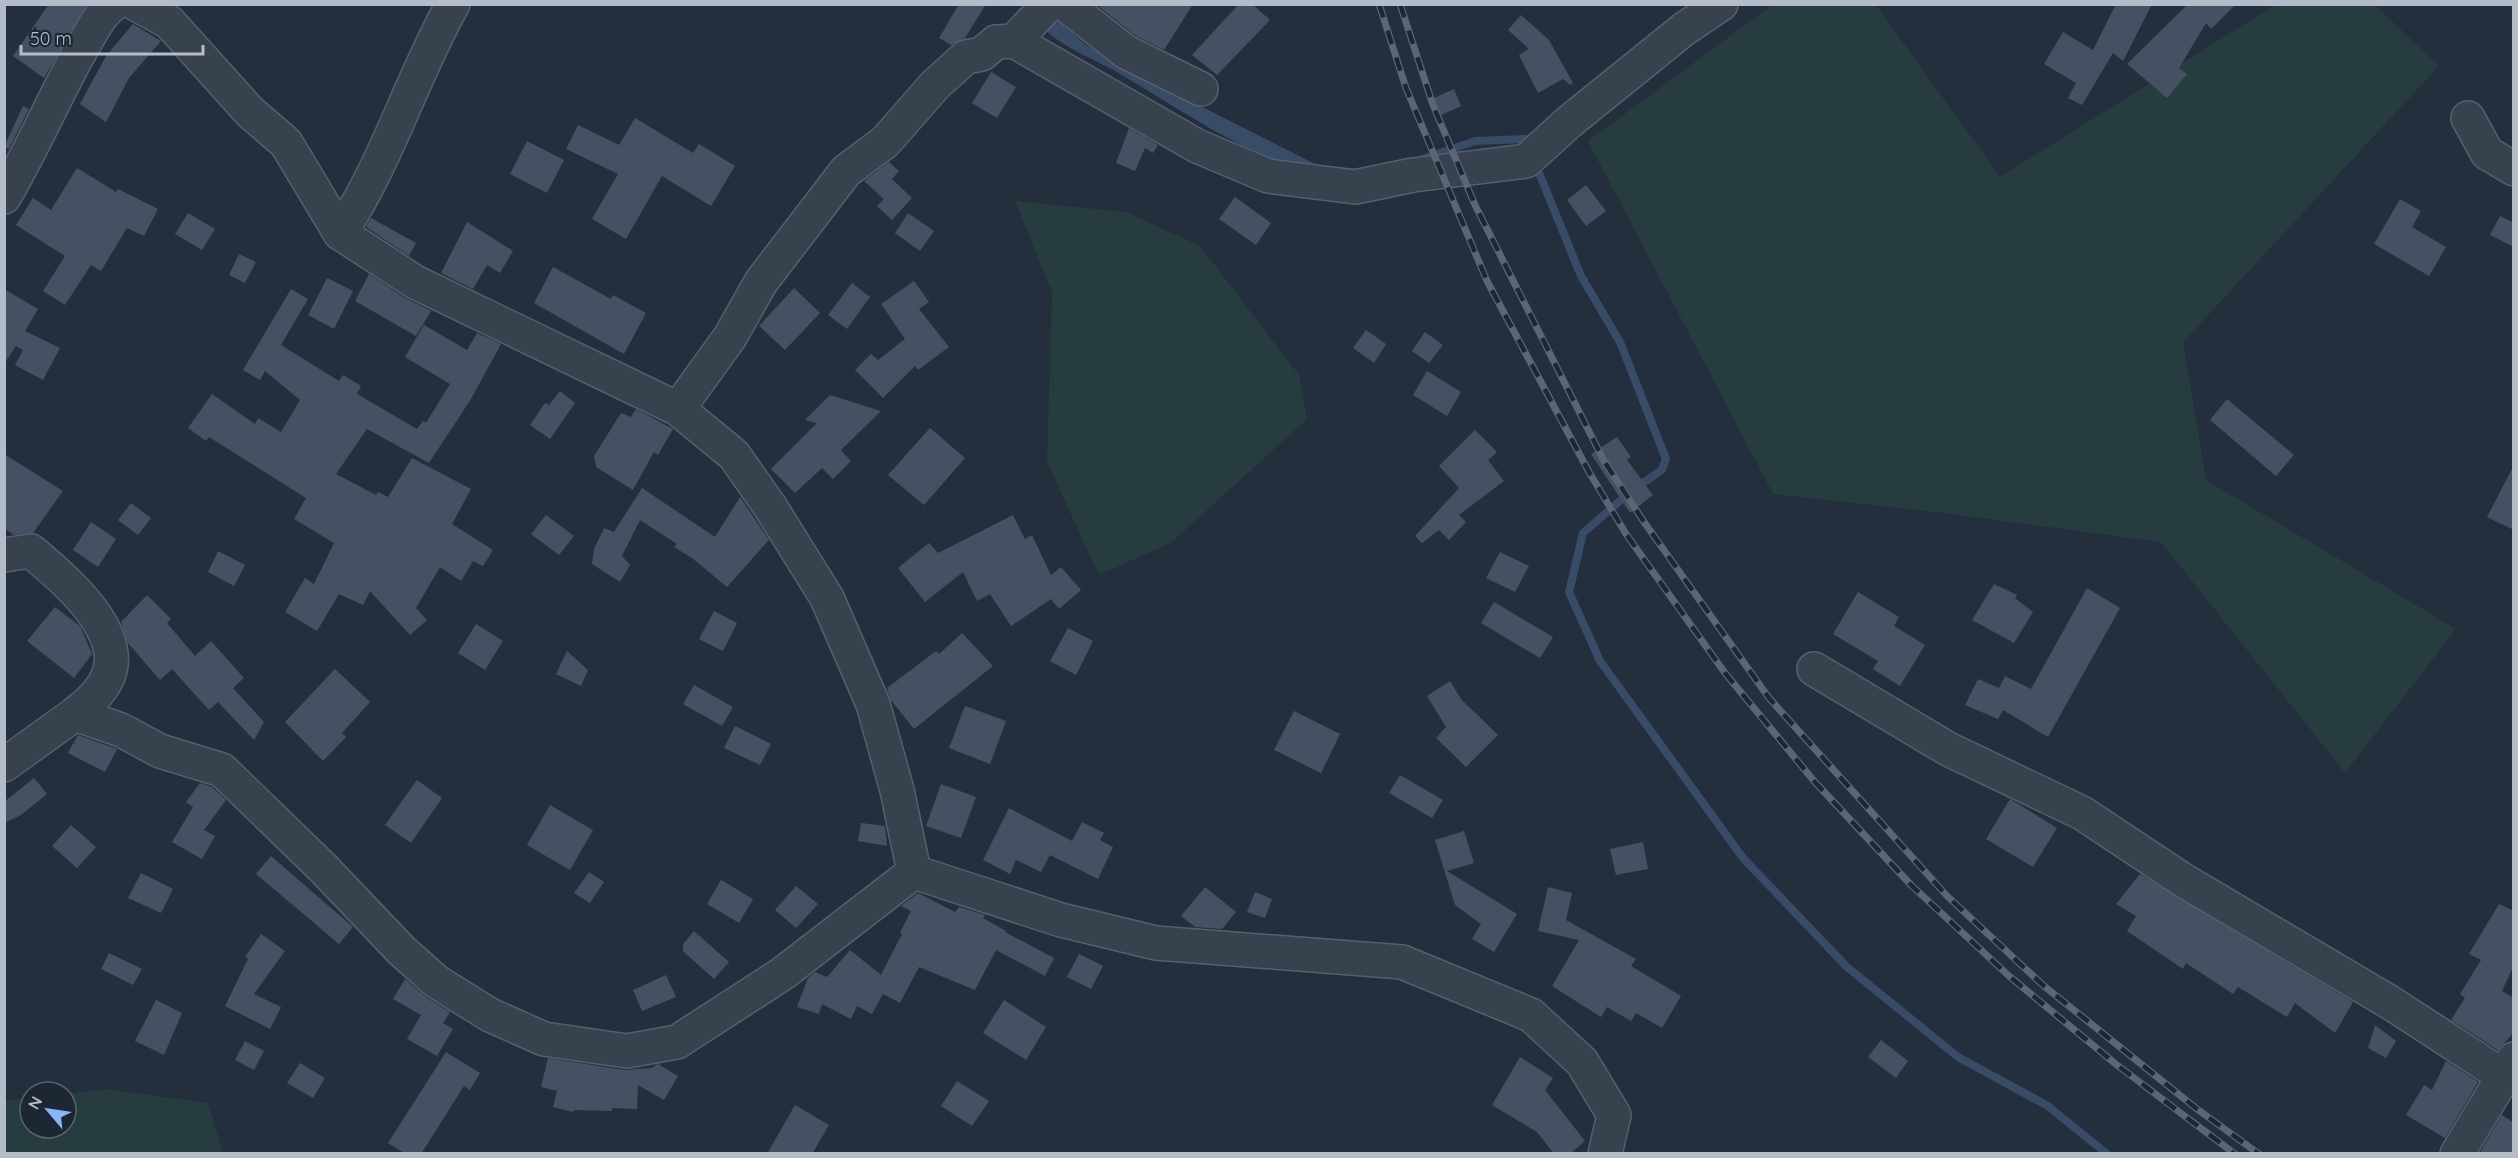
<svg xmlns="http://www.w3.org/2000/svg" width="2518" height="1158" viewBox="0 0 2518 1158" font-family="Quicksand,sans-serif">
  <rect width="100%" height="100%" fill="#242f3e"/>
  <g fill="#263c3f">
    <path d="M1772,5H1876L2000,177L2275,5H2375L2439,66L2183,342L2206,480L2456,629L2345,773L2161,542L1936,512L1773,494L1588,141Z"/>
    <path d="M1015,201L1126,212L1200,246L1299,375L1307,419L1172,542L1099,575L1047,462L1052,292Z"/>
    <path d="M106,1089L208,1103L223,1153H5V1101L30,1098V1128H66V1094Z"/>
  </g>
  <path fill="#394c67" d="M1053,5L1059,22L1086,45L1159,85L1319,166L1381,170C1362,172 1336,179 1318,174C1248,158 1177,107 1115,71C1090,57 1068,50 1045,30Z"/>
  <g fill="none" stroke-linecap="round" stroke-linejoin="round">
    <g stroke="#394c67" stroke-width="8">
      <path d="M1423,159L1475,141L1527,139L1529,146"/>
      <path d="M1535,163L1581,276L1620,342L1666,459L1662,470L1637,487"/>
      <path d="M1628,494L1583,533L1569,592L1600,661L1743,858L1847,967L1958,1057L2048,1106L2107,1154"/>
    </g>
  </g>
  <g fill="#455162">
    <path d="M49,4H87L44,78L13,56Z"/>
    <path d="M959,4H986L965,38L951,45L939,38Z"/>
    <path d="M1096,4H1193L1164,50L1136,36Z"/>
    <path d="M1239,4H1252L1270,20L1217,75L1192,55Z"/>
    <path d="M2116,4H2152L2123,61L2113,53L2082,105L2068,98L2076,83L2044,64L2063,32L2093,50Z"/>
    <path d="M2188,4H2236L2211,29L2206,23L2179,68L2187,74L2167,98L2127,64Z"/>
    <path d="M1521,15L1549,40L1573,83L1570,85L1563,79L1538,93L1519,55L1529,49L1508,30Z"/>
    <path d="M133,24L161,41L129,78L106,122L80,104L106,56Z"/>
    <path d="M991,72L1016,87L997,118L972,103Z"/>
    <path d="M1454,89L1461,106L1439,116L1432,99Z"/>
    <path d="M23,106L29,109L9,149L4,147Z"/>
    <path d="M635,118L693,153L699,144L735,166L711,206L662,176L626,239L592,219L618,174L566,149L578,125L619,145Z"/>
    <path d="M1129,128L1158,145L1153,153L1145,148L1135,171L1116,163Z"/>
    <path d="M527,141L564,160L547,193L510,174Z"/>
    <path d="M889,162L899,171L892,179L912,198L892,220L877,206L884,199L864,181Z"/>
    <path d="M77,168L116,192L118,189L158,209L144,236L127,228L101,271L91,265L65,305L43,291L65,256L16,225L33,198L51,210Z"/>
    <path d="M1586,185L1606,211L1586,226L1567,200Z"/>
    <path d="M1235,197L1271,223L1256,245L1219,219Z"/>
    <path d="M2400,199L2421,211L2412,227L2446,247L2429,276L2374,244Z"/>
    <path d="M188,213L215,229L202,250L175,234Z"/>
    <path d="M908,213L934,231L920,251L895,233Z"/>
    <path d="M2500,216L2514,223V247L2490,235Z"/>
    <path d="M371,218L416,243L409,256L366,227Z"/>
    <path d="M467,222L513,251L500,273L487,265L473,289L441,273Z"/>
    <path d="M239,254L256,262L245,283L229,275Z"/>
    <path d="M553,267L611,299L613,295L646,313L624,354L534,303Z"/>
    <path d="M369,274L405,298L431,311L416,336L355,301Z"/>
    <path d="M327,278L353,291L334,329L308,315Z"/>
    <path d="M914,281L929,302L919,309L949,347L918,370L915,366L883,398L855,370L871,354L878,360L905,339L881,304Z"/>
    <path d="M852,283L870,297L847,329L828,315Z"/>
    <path d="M794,288L820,313L785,350L759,326Z"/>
    <path d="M4,289L38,309L25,331L60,348L43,380L15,365L23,350L16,346L4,364Z"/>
    <path d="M291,289L308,299L281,345L339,381L343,375L361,386L357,394L417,429L423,421L426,423L450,384L405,357L424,325L467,350L477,333L501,344L471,399L429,463L367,429L336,474L376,495L378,492L388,497L412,458L471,489L452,524L493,550L483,566L473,561L461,581L440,567L416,608L427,620L410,635L370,591L363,605L339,594L317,631L285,612L305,578L314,584L334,543L294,519L306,498L209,437L206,441L188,428L212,394L255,424L258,418L281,432L300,400L265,371L260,380L243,370Z"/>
    <path d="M1366,330L1386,344L1374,363L1353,348Z"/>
    <path d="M1425,332L1443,345L1429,363L1412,351Z"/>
    <path d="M1427,371L1461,392L1447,416L1413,395Z"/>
    <path d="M560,391L575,403L550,439L530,425L545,403L549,405Z"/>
    <path d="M830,395L881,411L841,450L851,461L833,479L822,468L795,493L771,469L817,423L805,420Z"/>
    <path d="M2227,399L2294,455L2276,476L2210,420Z"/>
    <path d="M636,409L673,429L658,455L654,452L633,490L596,467L594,456L621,413L631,417Z"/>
    <path d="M930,428L965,458L924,505L888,475Z"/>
    <path d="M1475,430L1497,452L1488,460L1504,481L1459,515L1466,522L1449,540L1439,530L1422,543L1415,536L1459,488L1439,466Z"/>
    <path d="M1617,437L1631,457L1627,460L1653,495L1630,513L1591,454Z"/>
    <path d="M4,454L63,491L33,533L14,535L4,528Z"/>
    <path d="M2514,465V530L2487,517Z"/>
    <path d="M642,488L715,537L740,497L769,540L727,587L692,558L674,547L677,544L640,520L622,556L630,565L620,582L592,564L594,549L604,528L614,532Z"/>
    <path d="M131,503L151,518L138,535L118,520Z"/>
    <path d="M546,515L574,536L559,555L531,534Z"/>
    <path d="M1013,515L1025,539L1032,535L1051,575L1061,567L1081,590L1059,609L1051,599L1011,626L990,594L977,601L963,572L925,602L898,568L929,543L938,553Z"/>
    <path d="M91,522L116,539L98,567L73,550Z"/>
    <path d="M218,551L245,565L234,586L208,572Z"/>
    <path d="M1500,552L1529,566L1515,592L1486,578Z"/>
    <path d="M1994,584L2017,595L2015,598L2033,612L2014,643L1972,620Z"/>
    <path d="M2087,588L2120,608L2048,737L2003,710L1998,719L1965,705L1978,679L1999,688L2005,676L2031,689Z"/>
    <path d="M1858,592L1899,617L1894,626L1925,645L1900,686L1873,669L1878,661L1833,634Z"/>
    <path d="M147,595L171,619L167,623L195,656L211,641L244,678L233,688L264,722L254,740L218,702L209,710L172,669L160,680L127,642L121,622Z"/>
    <path d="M1494,602L1553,637L1540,658L1481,623Z"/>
    <path d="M55,607L80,626L92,654L74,678L27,641Z"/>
    <path d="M714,611L737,623L723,651L699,639Z"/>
    <path d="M476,624L503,641L485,670L458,653Z"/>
    <path d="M1068,628L1093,641L1076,675L1050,661Z"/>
    <path d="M962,633L993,666L914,729L891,700L887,688L936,651L939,654Z"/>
    <path d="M567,651L588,670L581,686L556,674Z"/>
    <path d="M335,669L370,702L342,733L346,737L323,761L285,722Z"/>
    <path d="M1450,681L1461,699L1498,735L1466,767L1436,738L1446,727L1427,696Z"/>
    <path d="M694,685L733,707L722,726L683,704Z"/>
    <path d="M965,706L1006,721L990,764L949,748Z"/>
    <path d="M1294,711L1340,734L1321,773L1274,750Z"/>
    <path d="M735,726L771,744L760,765L724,748Z"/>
    <path d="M78,735L117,749L105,772L68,753Z"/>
    <path d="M1400,775L1443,800L1432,818L1389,793Z"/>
    <path d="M34,778L47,794L21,815L4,823V802Z"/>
    <path d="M417,780L442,798L411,843L385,825Z"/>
    <path d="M200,783L212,787L226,800L204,830L215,836L202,859L172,842L193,807L186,802Z"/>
    <path d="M941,784L976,797L961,838L926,826Z"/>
    <path d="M2010,799L2057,828L2033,867L1986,839Z"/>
    <path d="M550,805L593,830L570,870L527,845Z"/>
    <path d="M1009,808L1072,841L1082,822L1104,833L1100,840L1113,847L1098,879L1050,855L1041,872L1016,860L1010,874L983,860Z"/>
    <path d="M861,823L885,826L887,846L858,841Z"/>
    <path d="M71,825L96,847L77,868L52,846Z"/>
    <path d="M1464,831L1474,863L1447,871L1517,914L1494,952L1472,939L1481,924L1455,905L1435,840Z"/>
    <path d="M1643,842L1648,869L1616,875L1610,849Z"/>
    <path d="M271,856L353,927L339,944L256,874Z"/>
    <path d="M589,872L604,882L590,903L574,893Z"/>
    <path d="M141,873L173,889L161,913L128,898Z"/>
    <path d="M2140,874L2353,1002L2335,1033L2295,1003L2287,1017L2238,987L2233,994L2186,963L2183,969L2127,931L2136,916L2116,904Z"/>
    <path d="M721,880L753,899L739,923L707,904Z"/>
    <path d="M796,886L818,904L796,928L775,910Z"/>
    <path d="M1205,887L1236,912L1222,929L1195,927L1181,916Z"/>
    <path d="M1548,887L1572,893L1566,920L1636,959L1631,966L1681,996L1662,1028L1636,1013L1631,1021L1607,1007L1601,1017L1552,986L1579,940L1538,931Z"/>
    <path d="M1255,892L1272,899L1265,918L1247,912Z"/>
    <path d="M918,893L955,912L959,907L985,915L983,918L1006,931L1005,932L1054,958L1045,976L996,950L975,990L919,967L900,1003L883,994L872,1014L857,1006L851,1019L822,1004L819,1014L797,1007L808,978L815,972L827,977L850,950L881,975L902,934L900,933L911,911L901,906Z"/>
    <path d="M2499,904L2514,911V965L2502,991L2514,998V1032L2498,1050L2451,1020L2465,998L2460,994L2481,960L2469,954Z"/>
    <path d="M694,931L729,962L714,979L683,951V944Z"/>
    <path d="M261,934L285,951L254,994L281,1007L270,1029L225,1006L248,959L245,957Z"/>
    <path d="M109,953L142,969L133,985L101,969Z"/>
    <path d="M1079,954L1103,966L1091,989L1067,977Z"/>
    <path d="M666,975L676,997L642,1011L633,990Z"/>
    <path d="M405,979L427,998L450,1012L443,1023L453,1029L437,1056L407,1039L421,1015L393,999Z"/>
    <path d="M156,1000L182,1013L164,1055L135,1041Z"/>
    <path d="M1004,1000L1046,1027L1026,1060L983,1033Z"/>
    <path d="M2375,1025L2396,1041L2386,1058L2368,1048Z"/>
    <path d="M1881,1040L1908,1061L1896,1078L1868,1057Z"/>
    <path d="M245,1041L264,1051L254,1070L235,1060Z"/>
    <path d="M446,1052L480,1073L470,1090L464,1086L421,1154H406L388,1143Z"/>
    <path d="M1520,1057L1553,1078L1545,1090L1585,1141L1570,1154H1554L1537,1132L1492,1105Z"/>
    <path d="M548,1058L624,1070L651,1068L658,1064L678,1076L664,1100L638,1085L637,1109L612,1108V1111L574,1110L573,1112L553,1107L557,1091L541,1087Z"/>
    <path d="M2446,1061L2478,1082L2445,1138L2406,1115L2424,1085L2432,1090Z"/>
    <path d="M300,1063L325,1078L313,1098L287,1083Z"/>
    <path d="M957,1081L989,1101L972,1126L941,1106Z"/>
    <path d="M795,1105L829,1125L812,1154H767Z"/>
    <path d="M2502,1115L2514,1123V1154H2479Z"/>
  </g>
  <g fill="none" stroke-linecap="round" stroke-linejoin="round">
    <defs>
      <g id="minor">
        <path d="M136,4L169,22L250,112L286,143L340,233"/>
        <path d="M453,4C411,79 387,162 340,233L415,282L678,409L734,455L771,508L827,598L873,704L897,790L914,872"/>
        <path d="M1065,4L1126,52L1201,89"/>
        <path d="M1014,41L1049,4"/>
        <path d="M2468,118L2487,153L2514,169"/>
        <path d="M4,197C32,150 53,100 79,53C89,37 98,15 114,4"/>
        <path d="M678,409L730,337L761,282L846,171L885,142L935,85L966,57L982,54L996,42L1014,41L1197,146L1268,176L1355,187L1413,175L1526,161L1569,122L1684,29L1721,4"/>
        <path d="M4,555L31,551C65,580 141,641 99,691C93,700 83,707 75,714"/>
        <path d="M1814,669L1948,749L2082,813L2183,880L2391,1003L2503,1076"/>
        <path d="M4,765L75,714L121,730L160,751L222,770L324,869L402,951L437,982L490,1015L544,1039L627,1051L677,1042L782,974L914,872L1061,920L1156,943L1402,962L1531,1015L1582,1062L1614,1115L1605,1154"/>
        <path d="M2457,1154L2514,1059"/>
      </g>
    </defs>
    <use href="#minor" stroke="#565f6c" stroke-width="36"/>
    <use href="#minor" stroke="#38414e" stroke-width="33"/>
    <defs>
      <g id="rail">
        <path d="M1379,4L1406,88L1487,281L1589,472L1626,534L1725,673L1814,781L1911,885L2009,976L2117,1065L2235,1154"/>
        <path d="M1400,4L1433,105L1475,205L1604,461L1644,522L1769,698L1947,896L2044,986L2197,1109L2259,1154"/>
      </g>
    </defs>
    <use href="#rail" stroke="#5a6575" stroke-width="7"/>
    <use href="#rail" stroke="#1d2633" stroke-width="4.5" stroke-dasharray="14" stroke-linecap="butt"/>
  </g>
  <rect width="2518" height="1158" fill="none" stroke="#b4bcc9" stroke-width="12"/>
  <g transform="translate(48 1110) rotate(299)"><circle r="28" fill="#1d2633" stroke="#59626f" stroke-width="1.5"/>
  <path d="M0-4.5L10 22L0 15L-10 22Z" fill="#8ab4f8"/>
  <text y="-9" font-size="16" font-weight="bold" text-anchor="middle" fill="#b4bcc9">N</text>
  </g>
  <path d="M21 45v9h182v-9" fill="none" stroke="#b4bcc9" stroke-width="3"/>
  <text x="30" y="45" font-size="18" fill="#b4bcc9" stroke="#1d2633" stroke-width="4.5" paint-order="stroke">50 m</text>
</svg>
